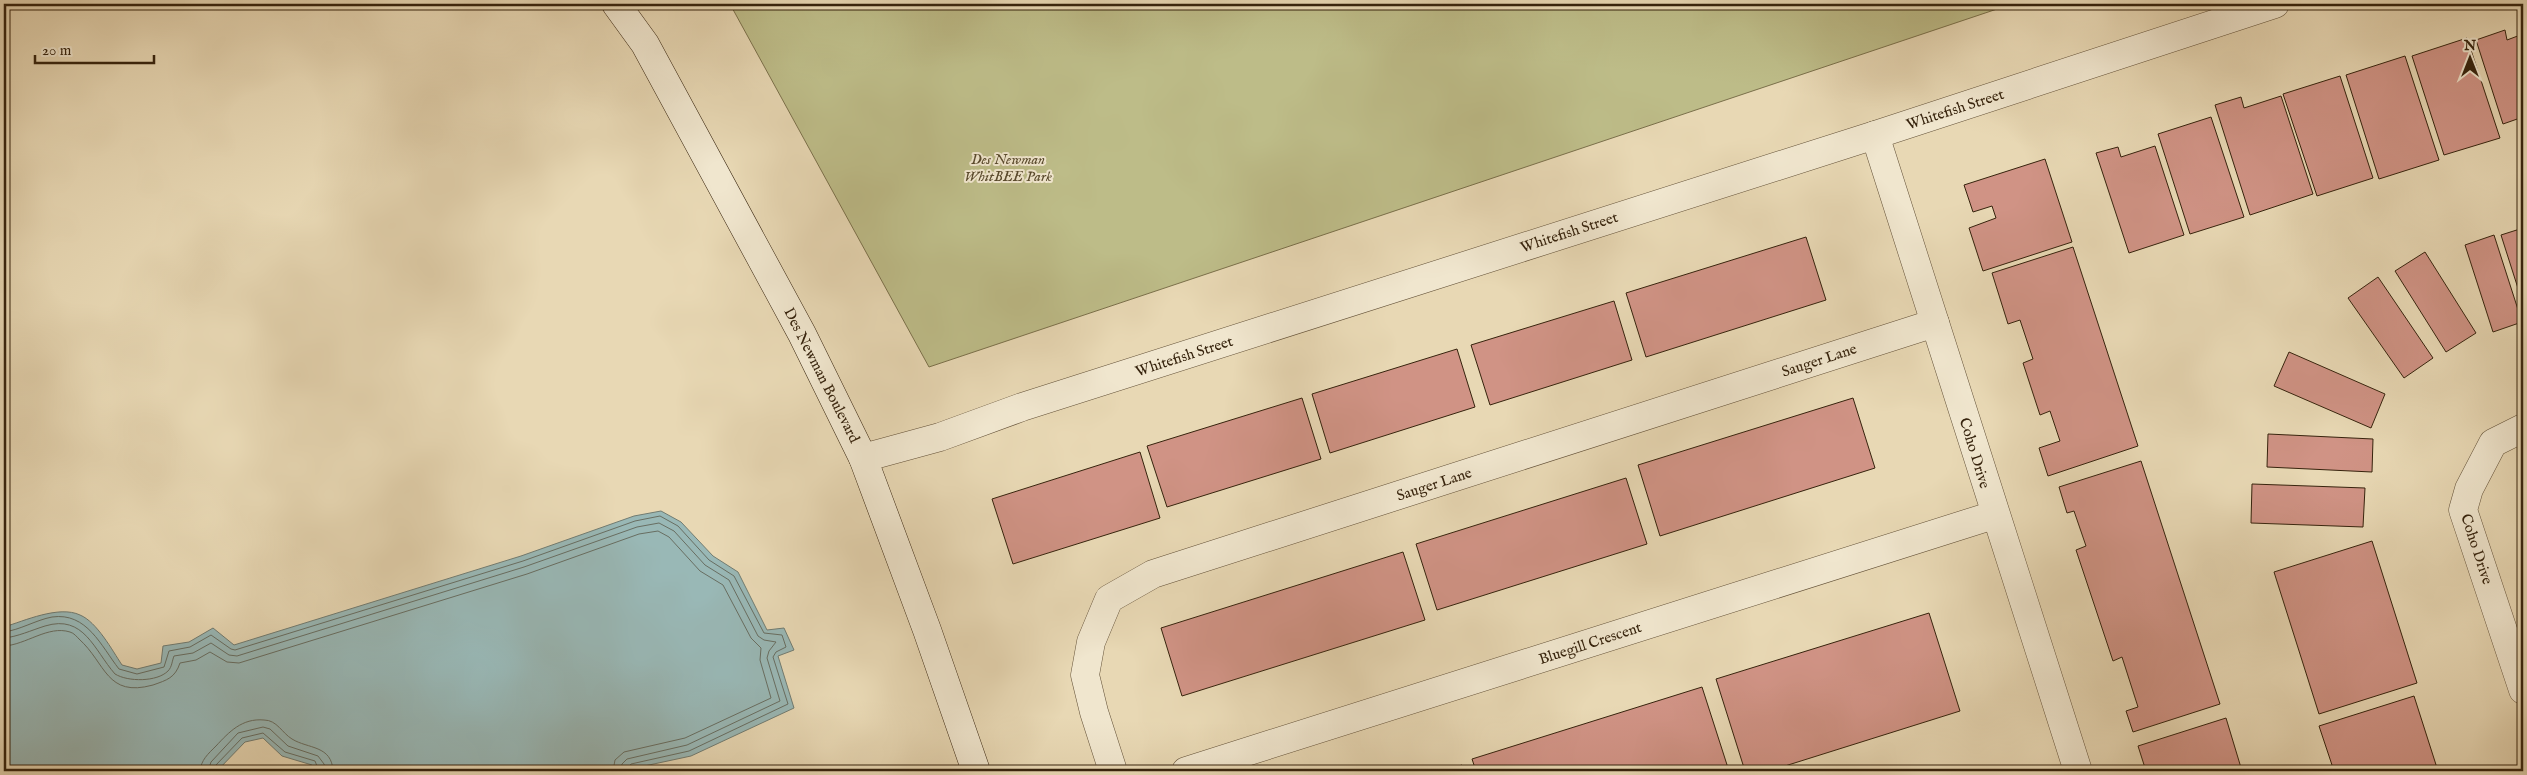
<svg xmlns="http://www.w3.org/2000/svg" width="2527" height="775" viewBox="0 0 2527 775" font-family="'IM FELL English',serif">
  <rect width="100%" height="100%" fill="#e8d8b4"/>
  <filter id="stains"><feTurbulence type="fractalNoise" baseFrequency=".004" numOctaves="4"/><feColorMatrix values="0 0 0 0 .2 0 0 0 0 .09 0 0 0 0 .02 0 0 0 .5 -.17"/></filter>
  <radialGradient id="worn" r=".72"><stop offset=".6" stop-color="#630" stop-opacity="0"/><stop offset="1" stop-color="#630" stop-opacity=".3"/></radialGradient>
  <path fill="#bdbc88" stroke="#7a704a" d="M730,4H2012L929,367Z"/>
  <path fill="#99b8b6" stroke="#717c72" d="M661,511L681,522L713,556L738,572L767,630L784,628L794,650L778,656L794,708L691,756L621,771H316L312,765L282,756L263,738L245,742L217,771H4V627C24,621 59,605 80,615C97,622 112,650 122,665L137,669L161,663L163,646L189,642L213,628L234,645L521,556L634,516Z"/>
  <g fill="none" stroke-linecap="round" stroke-linejoin="round">
    <g stroke="#686e62" stroke-width="1">
      <path d="M4,632C20,630 36,620 52,617C87,612 101,646 119,669L137,674L164,667L169,651L190,647L211,635L231,649L235,650L523,561L635,521L660,516L678,526L709,560L734,576L764,633L782,635L786,647L776,652L773,657L788,704L689,751L631,764L626,771"/>
      <path d="M4,638C17,637 32,630 45,626C84,614 94,650 115,674C128,682 157,682 168,671C172,667 172,661 174,656L193,653L211,643L229,655L237,656L524,567L637,527L659,523L674,531L705,565L729,580L758,636L764,640L776,642L769,651L767,658L780,701L687,745L627,759L622,764L620,771"/>
      <path d="M4,646C26,645 48,625 70,632C74,633 77,637 79,639C106,663 106,698 153,685C167,680 175,678 180,663L196,660L210,652L227,662L239,663L527,574L639,534L658,531L669,537L700,571L723,585L751,638L761,648L760,660L771,698L685,738L624,752L615,760L613,771"/>
      <path d="M200,771C201,760 208,754 216,746C229,732 242,718 264,720C277,720 282,733 292,739C308,749 332,745 333,771"/>
      <path d="M208,771L211,762L238,733L263,727L270,729L288,746L318,756L324,764L326,771"/>
      <path d="M214,771L215,766L242,738L263,733L285,752L315,761L319,771"/>
    </g>
  </g>
  <g fill="#d09385" stroke="#36230d">
    <path d="M2505,30L2507,40L2523,34V117L2503,124L2476,40Z"/>
    <path d="M2467,38L2500,138L2444,155L2412,56Z"/>
    <path d="M2405,56L2439,160L2379,179L2346,75Z"/>
    <path d="M2340,76L2373,178L2317,196L2283,94Z"/>
    <path d="M2281,96L2313,194L2250,215L2215,105L2241,97L2244,108Z"/>
    <path d="M2211,117L2244,217L2190,234L2158,134Z"/>
    <path d="M2155,146L2184,235L2129,253L2096,153L2118,147L2121,157Z"/>
    <path d="M2045,159L2072,242L1983,271L1969,228L1996,218L1992,206L1973,212L1964,185Z"/>
    <path d="M2523,228V304L2501,235Z"/>
    <path d="M2494,235L2522,322L2493,332L2465,245Z"/>
    <path d="M1806,237L1826,300L1646,357L1626,293Z"/>
    <path d="M2073,247L2138,446L2048,476L2039,448L2060,441L2050,411L2040,415L2023,363L2033,359L2020,320L2008,324L1992,273Z"/>
    <path d="M2425,252L2476,333L2446,352L2395,271Z"/>
    <path d="M2378,277L2433,358L2404,378L2348,298Z"/>
    <path d="M1614,301L1632,360L1490,405L1471,345Z"/>
    <path d="M1457,349L1475,407L1330,453L1312,394Z"/>
    <path d="M2289,352L2385,394L2371,428L2274,386Z"/>
    <path d="M1302,398L1321,459L1167,507L1147,446Z"/>
    <path d="M1853,398L1875,468L1660,536L1638,465Z"/>
    <path d="M2268,434L2373,439L2372,472L2267,467Z"/>
    <path d="M1140,452L1160,518L1013,564L992,499Z"/>
    <path d="M2141,461L2220,704L2133,732L2126,711L2138,707L2122,657L2113,661L2076,550L2086,546L2074,511L2067,513L2059,487Z"/>
    <path d="M1626,478L1647,544L1437,610L1416,544Z"/>
    <path d="M2252,484L2365,488L2363,527L2251,523Z"/>
    <path d="M2372,541L2417,683L2319,714L2274,572Z"/>
    <path d="M1403,552L1425,620L1182,696L1161,628Z"/>
    <path d="M1929,613L1960,711L1769,771H1745L1716,679Z"/>
    <path d="M1702,687L1729,771H1476L1472,759Z"/>
    <path d="M2414,696L2438,771H2334L2319,726Z"/>
    <path d="M2226,718L2242,771H2162L2160,767L2146,771L2138,746Z"/>
    <path d="M1462,765L1464,771H1441Z"/>
  </g>
  <g fill="none" stroke-linecap="round" stroke-linejoin="round">
    <defs>
      <g id="street">
        <path d="M1875,135L2078,771"/>
        <path d="M2523,428L2493,443L2469,489L2463,510L2523,690"/>
        <path d="M863,458L940,437L1022,407L1875,135L2275,4"/>
        <path d="M1113,771L1094,712L1085,675L1091,642L1109,599L1153,574L1935,323"/>
        <path d="M1186,771L1994,515"/>
      </g>
      <path id="secondary" d="M616,4L645,44L802,334L863,458L927,630L976,771"/>
    </defs>
    <use href="#street" stroke="#625037" stroke-width="29"/>
    <use href="#secondary" stroke="#36230d" stroke-width="29"/>
    <use href="#street" stroke="#f0e6ce" stroke-width="28"/>
    <use href="#secondary" stroke="#f0e6ce" stroke-width="28"/>
  </g>
  <g text-anchor="middle" stroke-width="4" stroke-linejoin="round" paint-order="stroke">
    <g font-size="15" fill="#36230d" stroke="#f0e6ce">
      <text transform="translate(1955 109) rotate(-18)" y="5">Whitefish Street</text>
      <text transform="translate(1569 232) rotate(-18)" y="5">Whitefish Street</text>
      <text transform="translate(1184 356) rotate(-18)" y="5">Whitefish Street</text>
      <text transform="translate(1819 360) rotate(-18)" y="5">Sauger Lane</text>
      <text transform="translate(822 375) rotate(63)" y="5">Des Newman Boulevard</text>
      <text transform="translate(1975 453) rotate(73)" y="5">Coho Drive</text>
      <text transform="translate(1434 484) rotate(-18)" y="5">Sauger Lane</text>
      <text transform="translate(2477 549) rotate(72)" y="5">Coho Drive</text>
      <text transform="translate(1590 643) rotate(-18)" y="5">Bluegill Crescent</text>
    </g>
    <g font-size="15" font-style="italic" fill="#58492c" stroke="#f0e6ce">
      <text x="1008" y="164">Des Newman<tspan x="1008" dy="17">WhitBEE Park</tspan></text>
    </g>
  </g>
  <rect width="2527" height="775" fill="none" stroke="#e8d8b4" stroke-width="20"/>
  <rect x="5" y="5" width="2517" height="765" fill="none" stroke="#36230d" stroke-width="2.5"/>
  <rect x="10" y="10" width="2507" height="755" fill="none" stroke="#36230d"/>
  <g transform="translate(2470 58)" stroke="#f0e6ce" stroke-width="4" paint-order="stroke">
  <path d="M0-4L9 19L0 12L-9 19Z" fill="#36230d"/>
  <text y="-8" font-size="14" font-weight="bold" text-anchor="middle" fill="#36230d">N</text>
  </g>
  <path d="M35 55v8h119v-8" fill="none" stroke="#36230d" stroke-width="2.5"/>
  <text x="42" y="55" font-size="15" fill="#36230d" stroke="#f0e6ce" stroke-width="4" paint-order="stroke">20 m</text>
  <rect width="100%" height="100%" filter="url(#stains)"/>
  <rect width="100%" height="100%" fill="url(#worn)"/>
</svg>
